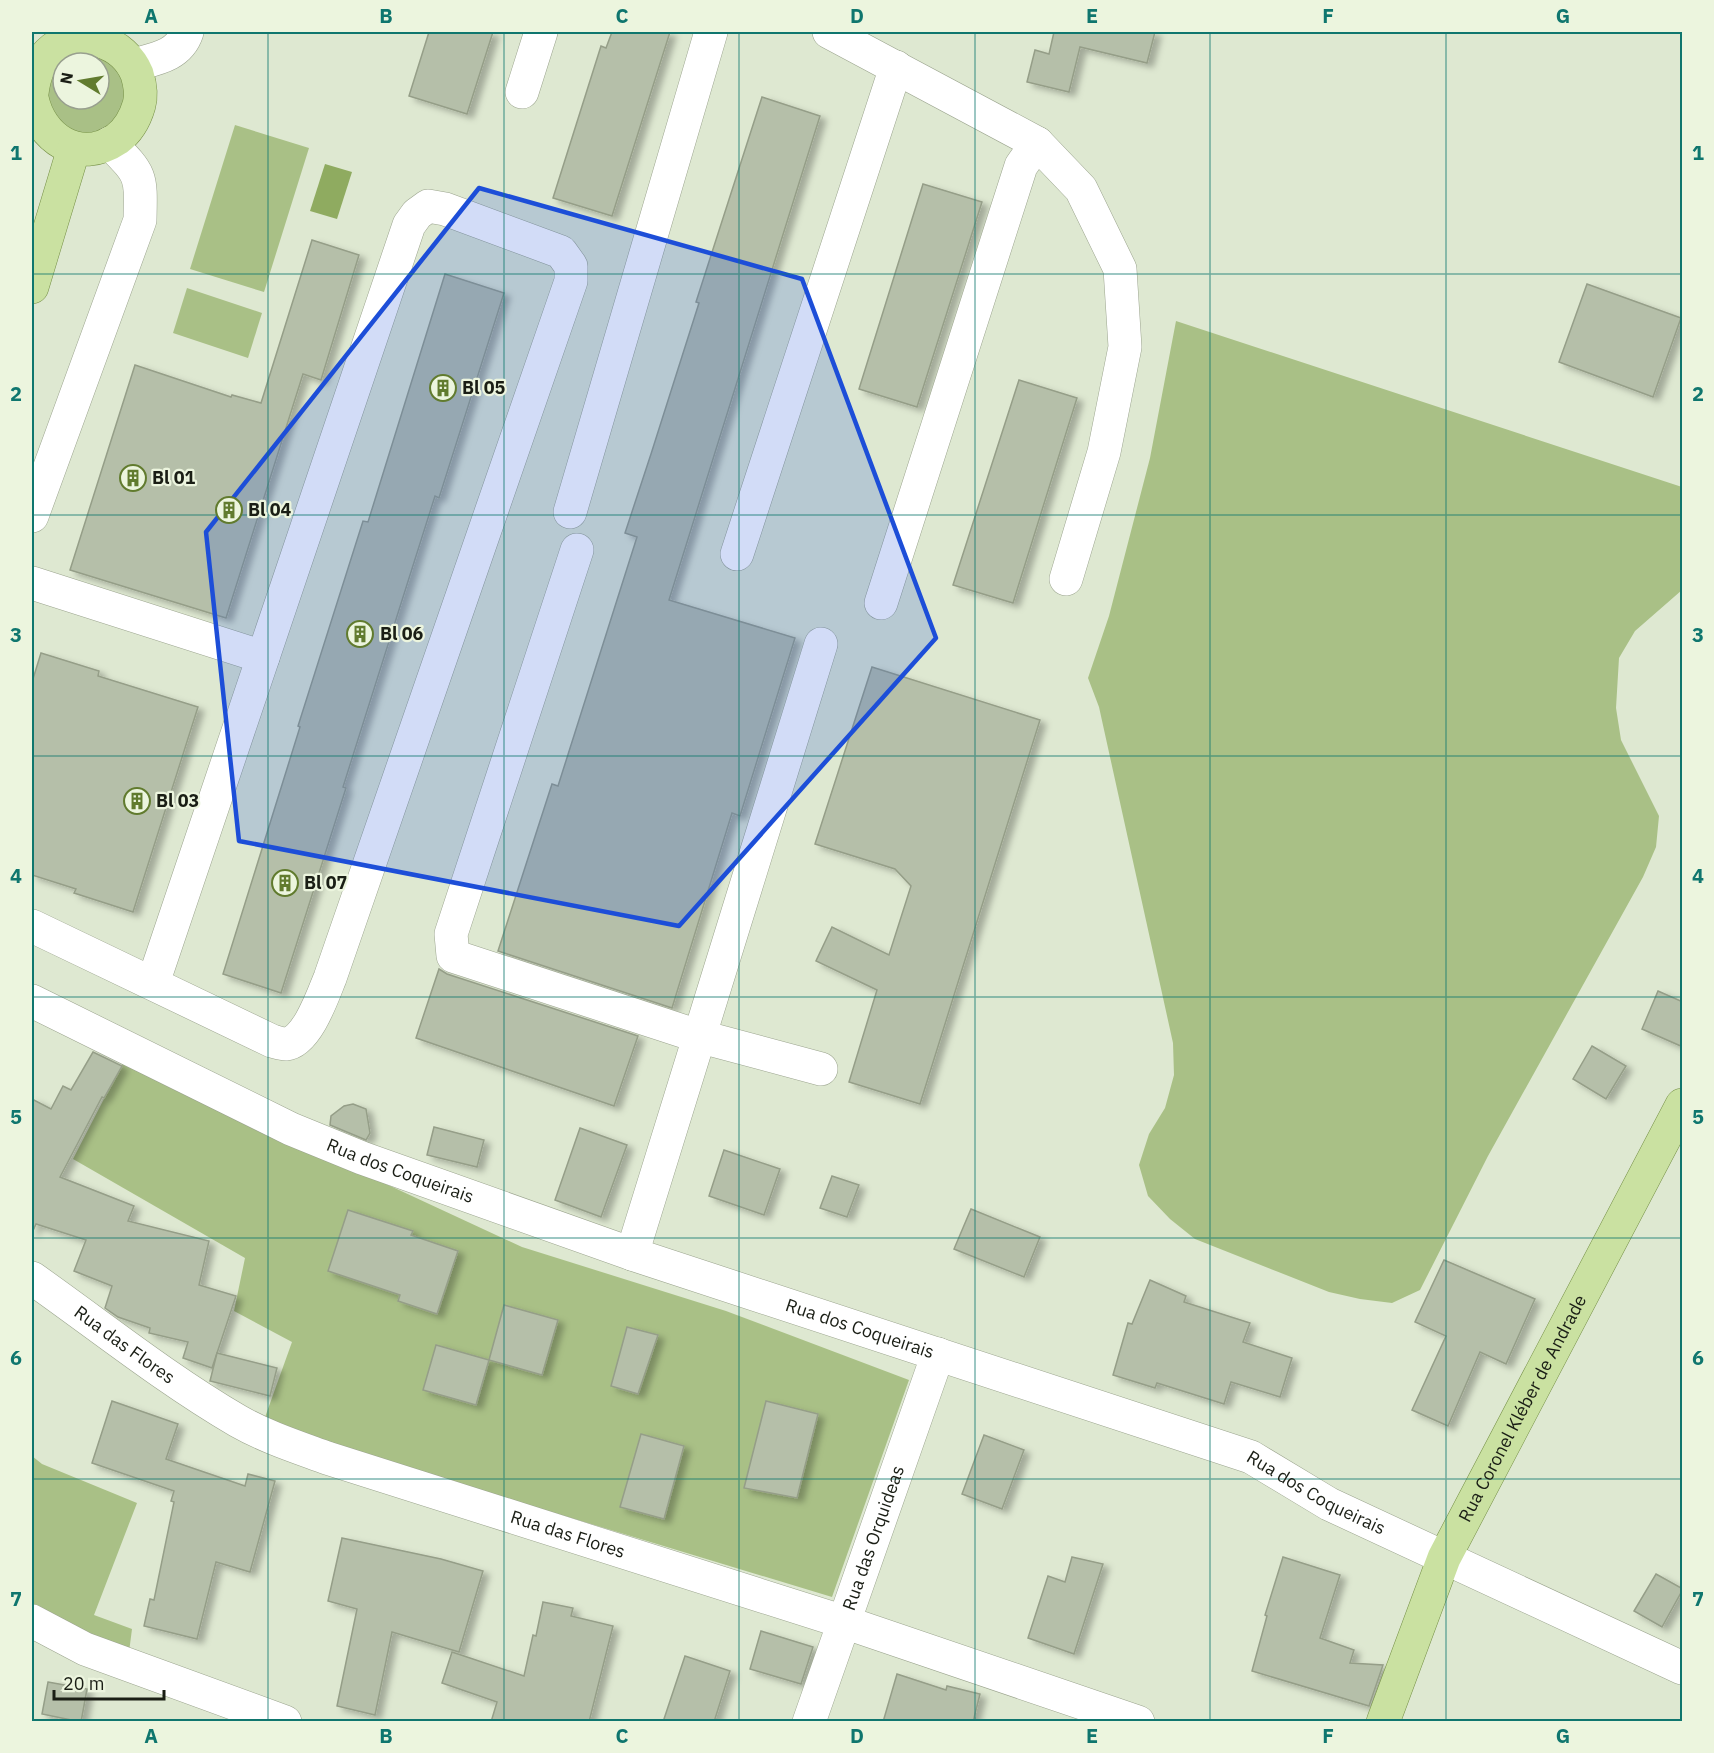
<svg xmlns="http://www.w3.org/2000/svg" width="1714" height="1753" viewBox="0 0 1714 1753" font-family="'IBM Plex Sans',sans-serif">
  <defs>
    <filter id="shadow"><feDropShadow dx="6" dy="4" stdDeviation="3" flood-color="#0004"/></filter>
  </defs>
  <rect width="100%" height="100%" fill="#dee8d1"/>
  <g fill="#a9c086" fill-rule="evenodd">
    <path d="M79,51L106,56L124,76L126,103L110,127L84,135L58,126L44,89L55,63ZM63,63H99V99H63Z"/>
    <path d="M235,125L309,148L264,292L190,269Z"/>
    <path d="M187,288L262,313L248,358L173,333Z"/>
    <path d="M1176,321L1682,487V590L1635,631L1619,658L1616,708L1621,740L1659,816L1656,847L1643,877L1488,1156L1420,1290L1392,1303L1360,1299L1329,1292L1195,1239L1170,1219L1148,1196L1139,1165L1149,1134L1165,1108L1174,1075L1173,1043L1099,707L1088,678L1109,616L1150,458Z"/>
    <path d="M123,1062L522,1247L726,1311L909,1380L832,1597L380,1460L264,1420L292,1342L234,1311L245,1258L73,1159Z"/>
    <path d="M32,1456L42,1464L137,1503L94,1615L132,1629L128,1660L32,1613Z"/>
  </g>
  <path fill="#8fab60" d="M325,164L352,172L337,219L310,211Z"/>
  <g fill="#b5bfa9" stroke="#959e88" stroke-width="1.5" filter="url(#shadow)">
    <path d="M429,32H493L467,114L409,96Z"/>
    <path d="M612,32H670L612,216L553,198L601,46L606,48Z"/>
    <path d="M1054,32H1155L1147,63L1080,47L1069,92L1027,82L1035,50L1049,54Z"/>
    <path d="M762,97L820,116L669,600L795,638L740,816L732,813L672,1008L498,951L552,784L558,786L637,537L625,533L651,454L699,303L696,302Z"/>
    <path d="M923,184L982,202L917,407L859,389Z"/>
    <path d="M312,240L359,255L321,380L303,374L226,618L70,570L135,365L231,397L232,395L261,403Z"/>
    <path d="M445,274L504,293L439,498L435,496L343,787L346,788L281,993L223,974L300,727L298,726L363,521L368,522Z"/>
    <path d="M1587,284L1681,318L1653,397L1559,362Z"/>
    <path d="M1019,380L1077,398L1013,603L953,585Z"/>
    <path d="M41,653L99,671L98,676L198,707L133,912L74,893L76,889L32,875V682Z"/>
    <path d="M872,667L1040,720L920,1104L849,1082L877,990L816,961L832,927L889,955L911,886L895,869L815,844Z"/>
    <path d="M439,969L447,974L638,1036L614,1106L416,1038Z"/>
    <path d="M1658,991L1683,1002V1047L1642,1029Z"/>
    <path d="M1592,1046L1626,1066L1606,1099L1573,1079Z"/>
    <path d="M93,1052L122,1066L104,1098L102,1097L60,1177L134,1206L128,1221L209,1241L199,1285L236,1296L212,1368L183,1358L188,1342L149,1333L150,1328L118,1317L105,1308L112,1286L74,1271L86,1240L36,1224L32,1233V1099L51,1109L63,1086L71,1090Z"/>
    <path d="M353,1104L366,1109L370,1133L366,1140L330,1125L331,1116L344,1106Z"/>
    <path d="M434,1127L484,1140L477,1167L427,1155Z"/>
    <path d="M580,1128L627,1145L601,1217L555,1200Z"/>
    <path d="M724,1150L780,1169L764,1215L709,1196Z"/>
    <path d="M832,1176L859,1185L847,1217L820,1208Z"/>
    <path d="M971,1209L1040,1237L1024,1277L954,1249Z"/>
    <path d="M348,1210L413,1231L411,1235L458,1251L437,1314L398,1301L400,1295L328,1271Z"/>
    <path d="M1444,1260L1535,1299L1506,1364L1480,1352L1448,1426L1412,1410L1446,1336L1415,1322Z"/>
    <path d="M1150,1280L1186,1296L1184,1302L1250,1323L1243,1342L1292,1358L1280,1397L1231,1382L1224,1404L1157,1383L1155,1388L1113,1375L1128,1323L1132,1324Z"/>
    <path d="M504,1305L558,1320L542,1375L489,1360Z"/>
    <path d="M627,1327L658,1335L638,1394L611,1386Z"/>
    <path d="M436,1345L489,1360L476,1405L423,1390Z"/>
    <path d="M217,1353L277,1368L270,1396L210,1381Z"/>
    <path d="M112,1401L178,1424L166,1459L245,1486L248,1474L275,1481L250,1572L216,1562L197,1639L144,1626L150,1599L154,1600L174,1502L171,1501L174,1491L92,1463Z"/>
    <path d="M766,1401L818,1414L797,1498L744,1488Z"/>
    <path d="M641,1434L684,1446L664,1519L620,1507Z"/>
    <path d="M984,1435L1024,1450L1002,1509L962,1494Z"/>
    <path d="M342,1538L441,1559L483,1571L459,1652L392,1632L375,1715L337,1706L357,1609L328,1601Z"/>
    <path d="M1072,1557L1103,1564L1074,1654L1028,1638L1048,1576L1065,1582Z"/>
    <path d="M1283,1557L1340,1575L1320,1638L1354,1650L1350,1663L1383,1665L1369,1706L1252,1671L1267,1616L1265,1615Z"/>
    <path d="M1656,1574L1683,1589L1662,1627L1634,1611Z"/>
    <path d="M543,1602L573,1608L571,1616L613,1626L589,1722H491L497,1702L442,1683L452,1652L524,1676L533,1635L536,1636Z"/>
    <path d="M761,1631L813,1647L801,1684L750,1669Z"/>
    <path d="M685,1656L730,1671L714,1722H663Z"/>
    <path d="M897,1674L946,1690L947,1686L980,1694L973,1722H883Z"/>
    <path d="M48,1682L87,1689L81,1722L42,1714Z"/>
  </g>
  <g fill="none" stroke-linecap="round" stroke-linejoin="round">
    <defs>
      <g id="minor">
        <path d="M829,32L1037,143L1081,189L1120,269L1125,347L1104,452L1066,579"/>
        <path d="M133,65C155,59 179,56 187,32"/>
        <path d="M522,92L541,32"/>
        <path d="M570,512L711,32"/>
        <path d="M32,516L140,220C141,174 142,176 110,143"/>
        <path d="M577,550L451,934L453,956L698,1036L821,1069"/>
        <path d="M737,554L896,67"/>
        <path d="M32,583L263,657"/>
        <path d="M881,603L1021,166L1037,143"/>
        <path d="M32,926L272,1041C276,1042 282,1044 286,1044C307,1042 323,995 330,978L571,281V266L561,252L445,209L428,206L417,214L409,225L153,983"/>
        <path id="s1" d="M32,1001L291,1129L362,1158L632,1254L1251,1457L1329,1504L1682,1668"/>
        <path d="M632,1254L821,644"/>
        <path id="s2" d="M32,1278C100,1326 166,1379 238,1421C266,1437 297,1447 327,1458L844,1622L1138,1722"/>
        <path d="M32,1621L85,1649L285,1722"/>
        <path id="s3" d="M809,1722L938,1354"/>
      </g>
      <g id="major">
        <path d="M32,93C34,76 39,60 53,49C82,27 124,42 137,74C140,84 142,95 139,105C135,119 129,130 117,139C79,165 40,138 32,98"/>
        <path d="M32,287L74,148"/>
        <path id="s4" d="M1383,1722L1444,1558L1682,1105"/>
      </g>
    </defs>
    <use href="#minor" stroke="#9ba48e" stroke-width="34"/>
    <use href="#major" stroke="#769047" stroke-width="34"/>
    <use href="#minor" stroke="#fff" stroke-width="33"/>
    <use href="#major" stroke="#cae1a1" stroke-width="33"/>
  </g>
  <path fill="#1d4ed8" fill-opacity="0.2" stroke="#1d4ed8" stroke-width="4.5" stroke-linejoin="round" d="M479,188L802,279L936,638L679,926L239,841L206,532Z"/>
  <path fill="none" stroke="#0f766e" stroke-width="1.5" stroke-opacity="0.55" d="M268,32V1722M504,32V1722M739,32V1722M975,32V1722M1210,32V1722M1446,32V1722M32,274H1682M32,515H1682M32,756H1682M32,997H1682M32,1238H1682M32,1479H1682"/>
  <defs>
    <symbol id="building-ring" viewBox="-11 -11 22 22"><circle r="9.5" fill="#ecf5de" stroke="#617b2e" stroke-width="1.5"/><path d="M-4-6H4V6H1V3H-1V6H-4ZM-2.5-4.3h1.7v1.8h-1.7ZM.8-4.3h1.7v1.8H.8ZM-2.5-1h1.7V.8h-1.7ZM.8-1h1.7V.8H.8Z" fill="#617b2e"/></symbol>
  </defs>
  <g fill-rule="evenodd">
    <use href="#building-ring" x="428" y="373" width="30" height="30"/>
    <use href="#building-ring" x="118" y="463" width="30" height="30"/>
    <use href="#building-ring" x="214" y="495" width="30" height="30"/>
    <use href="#building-ring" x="345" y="619" width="30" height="30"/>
    <use href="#building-ring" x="122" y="786" width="30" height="30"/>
    <use href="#building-ring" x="270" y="868" width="30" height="30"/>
  </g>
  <g text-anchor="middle" stroke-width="4.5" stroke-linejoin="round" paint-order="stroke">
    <g font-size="18" font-weight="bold" fill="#1a1e15" stroke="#ecf5de" text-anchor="start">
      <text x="462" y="394">Bl 05</text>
      <text x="152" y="484">Bl 01</text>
      <text x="248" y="516">Bl 04</text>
      <text x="380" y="640">Bl 06</text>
      <text x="156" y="807">Bl 03</text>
      <text x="304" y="889">Bl 07</text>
    </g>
    <g font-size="18" fill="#1a1e15" stroke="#ecf5de">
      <text dy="6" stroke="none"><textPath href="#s1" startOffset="406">Rua dos Coqueirais</textPath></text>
      <text dy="6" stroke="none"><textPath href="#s1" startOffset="892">Rua dos Coqueirais</textPath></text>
      <text dy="6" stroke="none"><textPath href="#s2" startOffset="114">Rua das Flores</textPath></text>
      <text dy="6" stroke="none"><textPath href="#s4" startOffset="344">Rua Coronel Kléber de Andrade</textPath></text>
      <text dy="6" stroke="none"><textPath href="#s1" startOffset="1378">Rua dos Coqueirais</textPath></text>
      <text dy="6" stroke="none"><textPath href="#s2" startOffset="600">Rua das Flores</textPath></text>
      <text dy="6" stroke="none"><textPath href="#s3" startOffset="195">Rua das Orquideas</textPath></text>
    </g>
  </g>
  <rect width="1714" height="1753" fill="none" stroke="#ecf5de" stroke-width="66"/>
  <g transform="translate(81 81) rotate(281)"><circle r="28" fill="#ecf5de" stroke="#989f8e" stroke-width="1.5"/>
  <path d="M0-4.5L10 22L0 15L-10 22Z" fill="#617b2e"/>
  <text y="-9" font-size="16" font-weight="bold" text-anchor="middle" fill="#1a1e15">N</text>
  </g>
  <path d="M54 1690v9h110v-9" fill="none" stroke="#1a1e15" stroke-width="3"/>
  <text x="63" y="1690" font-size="18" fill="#1a1e15" stroke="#ecf5de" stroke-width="4.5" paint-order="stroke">20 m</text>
  <rect x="33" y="33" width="1648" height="1687" fill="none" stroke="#0f766e" stroke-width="2"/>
  <g font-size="20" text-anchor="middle" font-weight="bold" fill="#0f766e">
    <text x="151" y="23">A</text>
    <text x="386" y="23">B</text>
    <text x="622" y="23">C</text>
    <text x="857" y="23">D</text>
    <text x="1092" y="23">E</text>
    <text x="1328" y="23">F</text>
    <text x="1563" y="23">G</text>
    <text x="16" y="160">1</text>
    <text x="1698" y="160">1</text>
    <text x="16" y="401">2</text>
    <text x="1698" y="401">2</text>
    <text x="16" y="642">3</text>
    <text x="1698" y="642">3</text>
    <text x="16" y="883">4</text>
    <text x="1698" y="883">4</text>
    <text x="16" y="1124">5</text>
    <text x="1698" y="1124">5</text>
    <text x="16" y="1365">6</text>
    <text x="1698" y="1365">6</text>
    <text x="16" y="1606">7</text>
    <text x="1698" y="1606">7</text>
    <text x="151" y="1743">A</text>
    <text x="386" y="1743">B</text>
    <text x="622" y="1743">C</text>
    <text x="857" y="1743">D</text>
    <text x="1092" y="1743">E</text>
    <text x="1328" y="1743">F</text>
    <text x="1563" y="1743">G</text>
  </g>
</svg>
